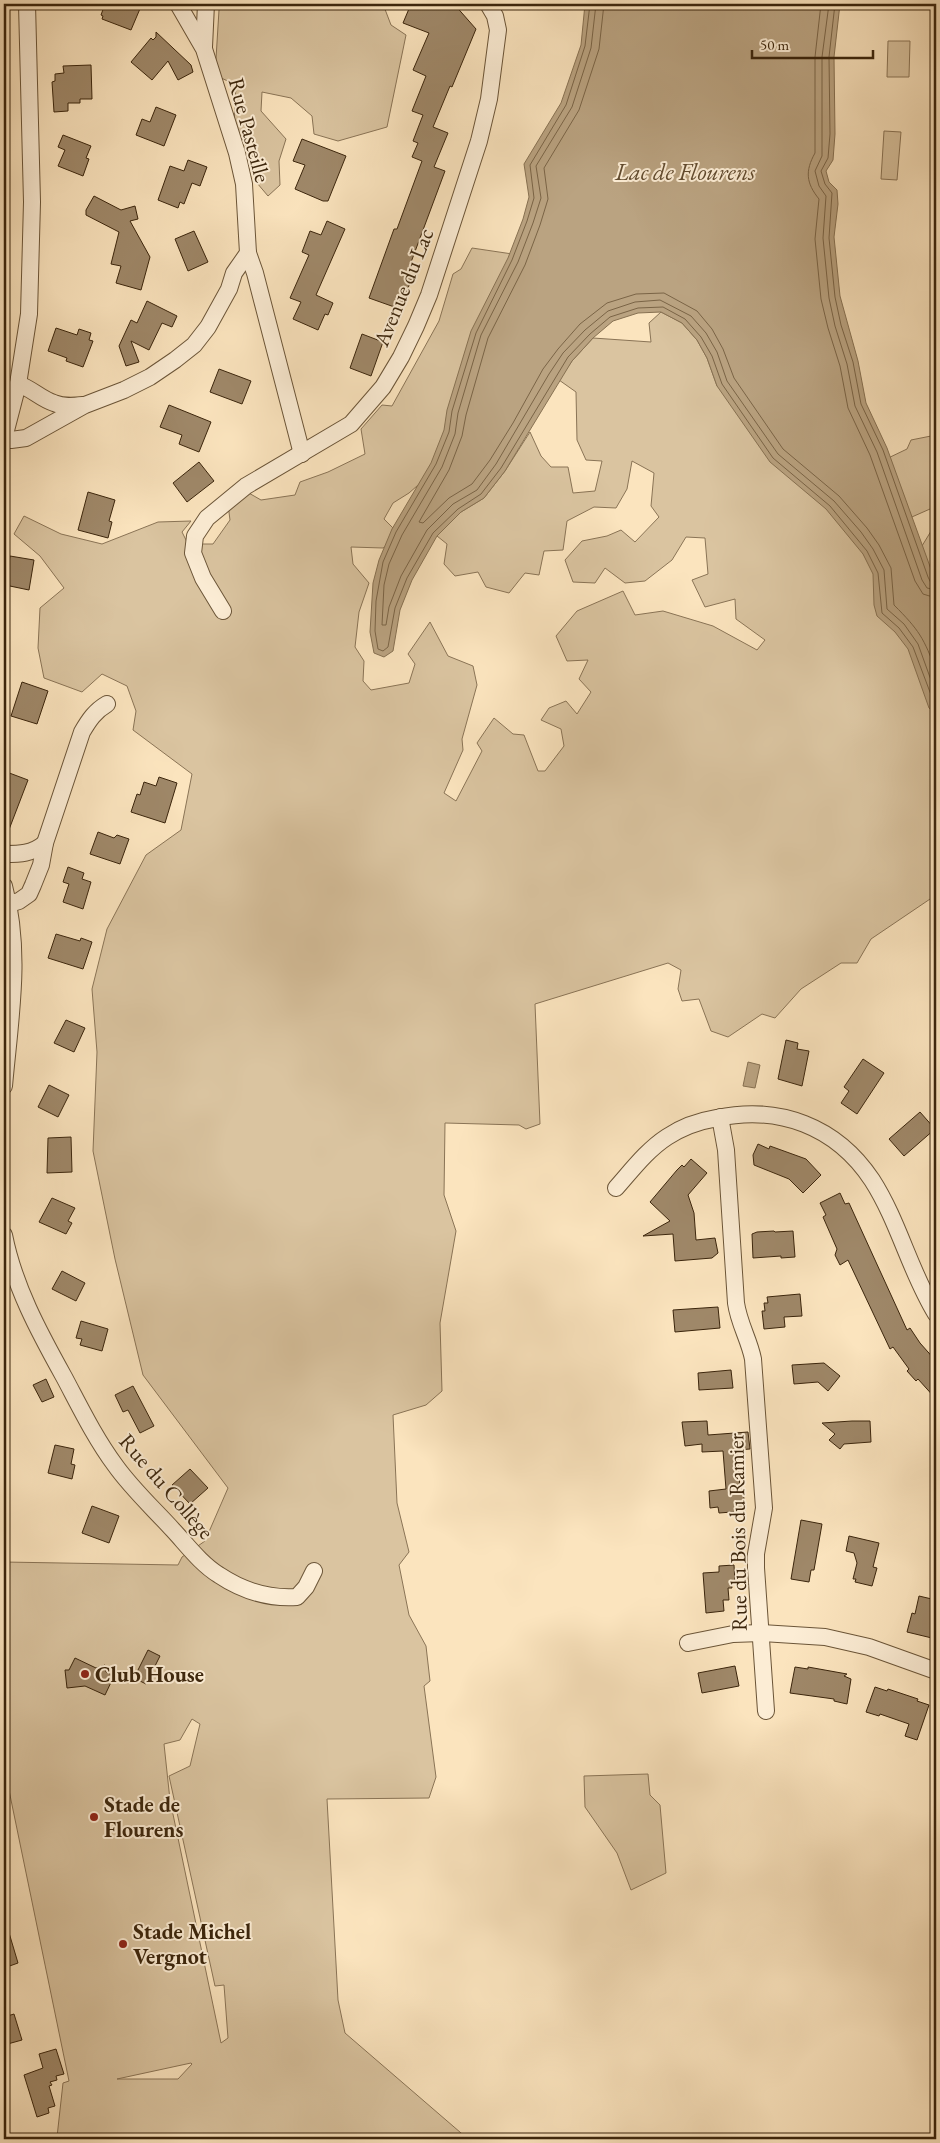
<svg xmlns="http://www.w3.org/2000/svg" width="940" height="2143" viewBox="0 0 940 2143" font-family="'EB Garamond',serif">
  <rect width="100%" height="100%" fill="#fbe4be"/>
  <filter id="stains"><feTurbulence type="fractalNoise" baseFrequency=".004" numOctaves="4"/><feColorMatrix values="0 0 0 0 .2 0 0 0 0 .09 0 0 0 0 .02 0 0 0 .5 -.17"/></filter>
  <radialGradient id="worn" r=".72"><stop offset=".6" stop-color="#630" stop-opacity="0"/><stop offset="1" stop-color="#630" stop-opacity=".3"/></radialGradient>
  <g fill="#dac4a0" stroke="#8a7456" fill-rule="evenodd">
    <path d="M221,4H383L391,25L406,35L387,127L338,141L314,134L312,116L291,98L262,92L261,111L286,139L279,161L280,185L268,196L257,183L258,165L234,126L236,85L215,75L219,10Z"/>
    <path d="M888,41H910L909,77H887Z"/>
    <path d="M884,131L901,132L897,180L881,179Z"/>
    <path d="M472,248L519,255L434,471L409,493L393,503L384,519L395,530L394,541L383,548L351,547L353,564L369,583L359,612L355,647L364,661L363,681L371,690L409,683L415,664L408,654L430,622L448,656L473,666L477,685L462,739L463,750L444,793L456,801L482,751L477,743L494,718L513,734L524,735L538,771H545L564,746L561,729L541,720L549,708L566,701L577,714L591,692L579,679L588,660L567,661L556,636L577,611L623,591L635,615L663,611L713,626L757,650L765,640L736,619L735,599L705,607L692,580L708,574L705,538L686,537L672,560L645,581L625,583L605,568L595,583L573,582L565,560L582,541L607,536L621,530L635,542L659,517L651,506L654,473L632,461L627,489L616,508L594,507L567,521L563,550L544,551L539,575L525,573L509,593L486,587L478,572L455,576L444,564L447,544L437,536L461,512L484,498L505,471L530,432L541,456L551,467H568L573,493L595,491L602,461L586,460L577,440L576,392L559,380L572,361L593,338L651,342L649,323L661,312L682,323L697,340L707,358L717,386L834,504L897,611L936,708V895L871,939L857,963H841L801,989L775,1018L762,1014L728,1037L711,1031L699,999L682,1001L678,989L681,970L668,963L535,1004L540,1124L526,1129L519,1125L445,1123L444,1195L456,1231L440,1323L442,1391L426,1405L393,1415L397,1503L409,1552L399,1565L409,1615L426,1646L430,1681L424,1686L436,1777L429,1798L327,1799L338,2000L345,2033L468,2139H61L57,2137L63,2083L69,2081L4,1766V1562L178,1565L182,1557L205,1541L228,1488L143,1375L115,1259L93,1151L97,1052L92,989L107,929L146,855L181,830L192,774L133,730L136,711L127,686L102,674L82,692L44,678L38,648L40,608L64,588L40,556L14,534L24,516L61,534L102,544L158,522L191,521L182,532L188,544H213L230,520L227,497L240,488L261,500L295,495L300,482L328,472L365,454L361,429L382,405L392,406L439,321L453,274L461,269ZM192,1719L200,1724L190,1766L169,1776L215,1986L224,1985L228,2038L221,2043L170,1800L164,1744L180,1740ZM192,2064L178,2079H117L191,2063Z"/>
    <path d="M936,435V523L930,509L905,520L884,460L907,449L911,440Z"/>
    <path d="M936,523V635L914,559Z"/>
    <path d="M648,1774L650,1795L660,1805L666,1873L631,1890L617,1853L585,1807L584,1776Z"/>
  </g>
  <g fill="#baa381" stroke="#877152">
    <path d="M585,4H840L834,57L835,134L833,160L826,171L829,182L837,190L838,204L834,237L840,296L858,361L866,403L887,448L936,583V715L929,708L908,649L895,632L877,616L874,605L873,574L863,554L826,509L770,462L717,386L707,358L697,340L682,323L661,312L638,313L613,321L593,338L572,361L505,471L484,498L461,512L437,536L412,580L400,610L393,651L384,657L374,653L370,632L373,583L379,560L392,529L431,463L444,430L447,410L471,331L508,258L523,219L529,197L524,164L561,103L581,45Z"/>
    <path d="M748,1062L760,1065L755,1088L743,1086Z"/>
  </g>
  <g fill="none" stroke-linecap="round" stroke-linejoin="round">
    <g stroke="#7a6446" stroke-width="1">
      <path d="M590,4L585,46L566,105L530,165L534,198L527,221L512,260L476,333L452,411L449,432L436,464L396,532L383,562L376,601L375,631L378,649L383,651L388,647L395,608L407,578L433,533L458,509L481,494L501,468L568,357L590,334L610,317L638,308L663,307L685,319L701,337L712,356L722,384L773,458L830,506L867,551L878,573L882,613L899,628L913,647L936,708"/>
      <path d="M596,4L591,48L572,107L536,166L541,198L533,223L518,262L481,335L458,413L455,434L442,467L402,535L389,564L384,585L382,625H386L389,607L401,576L427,530L453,504L477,490L496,464L549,374L563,353L585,330L608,311L635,302L660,300L691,316L706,333L717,352L727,381L778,454L834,501L861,532L873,549L884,570L887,609L904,624L918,644L936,694"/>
      <path d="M604,4L599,49L579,110L544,168L548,199L540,225L525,265L488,338L466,415L462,436L449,470L419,522L423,523L449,498L472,484L490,460L513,423L543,369L558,349L580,324L607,303L636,294L664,293L697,311L712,329L723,349L734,378L783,449L839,496L867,528L879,545L891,568L894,605C919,630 924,638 936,671"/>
      <path d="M821,4L815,57V153C805,171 806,183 819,199L815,239L821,299L828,328L840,366L848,408L870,455L915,581L923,594L936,598"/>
      <path d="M829,4L822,57V156L815,171L819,186L826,196L823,238L829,298L835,326L847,364L855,406L877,452L922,580L927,588L936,590"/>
      <path d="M835,4L829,57L830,134L828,158L821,171L825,184L832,193L829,238L835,297L841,325L853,362L861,404L883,450L928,577L931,583L936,584"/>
    </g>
  </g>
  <g fill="#9f8869" stroke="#3b250c">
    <path d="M105,4H142L131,30L102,19L103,16L101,15Z"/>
    <path d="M411,4H454L476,29L452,87L450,86L433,127L448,133L434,167L445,171L407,273L413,275L400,309L369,298L394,229H397L422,161L412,157L418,143L413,141L423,115L412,111L426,76L413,70L429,33L403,23Z"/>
    <path d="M156,32L191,65L193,72L178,80L168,61L152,80L131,62L151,38L153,40L156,37Z"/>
    <path d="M91,65L92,99H80V103H68V111L54,112L52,82L55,81V74L64,73L63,66Z"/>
    <path d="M156,107L176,115L164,146L136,135L142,119L150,122Z"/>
    <path d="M63,135L91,146L86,158L89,159L83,176L58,166L65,150L58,147Z"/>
    <path d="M302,139L346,156L328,201H323L295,189L305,165L293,161Z"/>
    <path d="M188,160L207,167L200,186L192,183L184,204L180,202L178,208L158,200L170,166L184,171Z"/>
    <path d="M94,196L121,210L135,206L138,219L130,221L150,257L141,290L116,283L121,266L111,264L119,232L86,215V210Z"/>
    <path d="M327,221L345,229L316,295L333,303L328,315L325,314L318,330L293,319L301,302L290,298L309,255L302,252L310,231L321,235Z"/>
    <path d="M194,231L208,262L188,271L175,239Z"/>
    <path d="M147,301L177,316L172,327L162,323L149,350L131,341L139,362L126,366L119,346L131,320L137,323Z"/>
    <path d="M56,328L77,335L79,329L91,333L89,340L93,341L83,367L66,361L67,358L48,351Z"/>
    <path d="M362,334L383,342L371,376L350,368Z"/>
    <path d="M219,369L251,381L242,404L210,392Z"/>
    <path d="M169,405L211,422L199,452L179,444L182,435L160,427Z"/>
    <path d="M199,462L214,481L187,502L173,483Z"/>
    <path d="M88,492L115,500L109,521L112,522L108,538L78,530Z"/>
    <path d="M10,556L34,560L29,590L5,585Z"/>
    <path d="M22,682L48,691L37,724L11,716Z"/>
    <path d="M4,771L28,780L5,840L4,839Z"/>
    <path d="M159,777L177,783L165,823L131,812L137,794L140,795L144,782L156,786Z"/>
    <path d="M98,832L114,838L117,835L129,839L120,864L90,854Z"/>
    <path d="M68,867L84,873L82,879L91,882L83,909L63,902L69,884L63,882Z"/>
    <path d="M56,934L80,941L81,938L92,942L83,969L48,958Z"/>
    <path d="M66,1020L85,1028L74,1052L54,1043Z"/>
    <path d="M786,1040L798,1043L797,1049L809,1051L802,1086L778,1079Z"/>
    <path d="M863,1059L884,1073L857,1114L841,1103L849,1091L844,1087Z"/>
    <path d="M49,1085L69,1095L58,1117L38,1107Z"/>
    <path d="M920,1112L935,1129L904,1156L889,1139Z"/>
    <path d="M71,1137L72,1172L47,1173L48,1138Z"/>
    <path d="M758,1144L769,1149L770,1146L806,1159L821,1175L803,1193L789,1179L754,1165L753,1155Z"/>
    <path d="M691,1159L707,1173L688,1195L694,1213L696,1240L715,1238L718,1253L712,1258L675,1261L673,1234L643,1236L670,1221L650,1202L677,1170L682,1165L684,1167Z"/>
    <path d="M840,1193L845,1204L849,1203L907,1330L910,1328L920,1343L936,1361V1399L918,1379L916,1381L907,1371L909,1369L893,1347L890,1349L848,1260L840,1265L835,1255L837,1249L823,1217L826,1215L820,1203Z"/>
    <path d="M52,1198L75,1208L68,1221L72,1223L66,1234L39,1222Z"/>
    <path d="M774,1231L775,1232L793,1231L795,1257L781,1258V1256L753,1258L752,1234L757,1232Z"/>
    <path d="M62,1271L85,1283L76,1301L52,1289Z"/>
    <path d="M800,1294L802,1316L784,1317L785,1327L764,1329L762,1311H765L764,1303H768L767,1297Z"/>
    <path d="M718,1307L720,1328L675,1332L673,1310Z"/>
    <path d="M81,1321L108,1329L102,1351L80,1345L82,1339L76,1338Z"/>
    <path d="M824,1363L840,1376L828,1391L818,1382L794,1384L792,1365Z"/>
    <path d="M731,1370L733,1388L699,1390L698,1373Z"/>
    <path d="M46,1379L54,1397L42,1402L33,1385Z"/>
    <path d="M133,1386L154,1426L140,1433L128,1410L123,1412L115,1395Z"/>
    <path d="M707,1421L708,1435L748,1432L750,1449L737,1450L740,1488H743L745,1511L719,1513L718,1507L710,1508L709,1491L726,1489L723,1451L702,1452V1444L685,1446L682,1422Z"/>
    <path d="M852,1421H870L871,1442L844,1444L840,1449L829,1440L835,1434L822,1423Z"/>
    <path d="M55,1445L74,1449L71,1464L75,1465L72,1479L48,1473Z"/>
    <path d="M190,1469L208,1488L190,1504L172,1485Z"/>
    <path d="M92,1506L119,1516L109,1543L82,1533Z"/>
    <path d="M801,1520L822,1524L814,1570H811L809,1582L791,1579Z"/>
    <path d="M849,1536L879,1543L873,1567L877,1568L872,1586L855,1582L856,1579H853L857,1563L854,1553L846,1551Z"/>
    <path d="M734,1565L735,1582H731L732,1588H728L729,1600H723L724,1611L706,1613L703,1573L719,1572V1566Z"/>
    <path d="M919,1596L936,1600V1639L907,1632L912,1613L915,1614Z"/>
    <path d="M148,1650L160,1656L146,1684L134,1678Z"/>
    <path d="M75,1658L96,1668L105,1665L106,1672L114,1676L105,1695L85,1686L67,1688L65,1670H69Z"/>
    <path d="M735,1666L739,1686L702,1693L698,1673Z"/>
    <path d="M795,1667L808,1669V1667L847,1674L844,1676L851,1679L847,1704L834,1701V1699L790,1693Z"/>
    <path d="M875,1687L887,1691L888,1689L918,1699L917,1701L929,1705L917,1740L905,1736L909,1724L880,1714L879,1716L866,1712Z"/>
    <path d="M7,1926L18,1963L4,1968V1927Z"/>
    <path d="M14,2014L22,2040L4,2045V2017Z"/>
    <path d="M56,2049L64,2074L56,2076L57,2080L50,2082L52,2085L49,2086L55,2106L48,2108L49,2113L37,2117L24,2075L43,2068L39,2054Z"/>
  </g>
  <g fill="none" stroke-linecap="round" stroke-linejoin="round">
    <defs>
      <g id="street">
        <path d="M204,47L206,4"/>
        <path d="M248,253L255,273L302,454"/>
        <path d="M18,384C31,388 41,399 54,403C63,407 73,406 83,405"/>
        <path d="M4,438L11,440L26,438L85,405L124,390L150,377L175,360L194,345L208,327L229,289L234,273L248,253L244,184L237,153L204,49L178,4"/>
        <path d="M4,438L18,384L29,314L32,202L27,4"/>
        <path d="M223,611L203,578L193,553L195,536L207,518L246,486L351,424L383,387L401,357L416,326L429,295L479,141L489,99L498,30L495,16L488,4"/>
        <path d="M4,854C20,854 32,854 45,843"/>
        <path d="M4,886C22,953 10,1018 4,1086"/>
        <path d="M9,904L19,901L29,894L33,885L41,865L45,843L82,732C89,720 95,711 107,704"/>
        <path d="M720,1117L726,1150L736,1303C739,1324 749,1339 753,1359L764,1508L756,1554V1568L766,1711"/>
        <path d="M616,1188C632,1170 647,1150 667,1137C682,1127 699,1121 717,1118C779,1105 836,1126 872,1180C899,1222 910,1272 936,1314"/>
        <path d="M4,1235C14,1286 39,1332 64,1377C80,1407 95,1438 115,1465C132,1489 154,1509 173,1530C187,1545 201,1564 219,1575C243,1591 268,1599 297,1597L306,1587L314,1571"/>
        <path d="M688,1643L733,1634L761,1633L825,1637L869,1647L936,1671"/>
      </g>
    </defs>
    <use href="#street" stroke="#6b5538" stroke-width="18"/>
    <use href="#street" stroke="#fcedd5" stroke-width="16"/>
  </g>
  <g fill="#8f2418" stroke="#fcedd5" stroke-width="2">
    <circle cx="85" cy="1674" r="5"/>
    <circle cx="94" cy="1817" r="5"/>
    <circle cx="123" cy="1944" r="5"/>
  </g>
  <g text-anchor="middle" stroke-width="4" stroke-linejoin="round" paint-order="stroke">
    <g font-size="22" fill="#3b250c" stroke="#fcedd5">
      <text transform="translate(250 130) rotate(75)" y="8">Rue Pasteille</text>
      <text transform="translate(403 287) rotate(-68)" y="8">Avenue du Lac</text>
      <text transform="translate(167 1486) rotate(49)" y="8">Rue du Collège</text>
      <text transform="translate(737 1532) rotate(-91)" y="8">Rue du Bois du Ramier</text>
    </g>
    <g font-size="22" font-weight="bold" fill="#3b250c" stroke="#fcedd5" text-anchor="start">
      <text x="95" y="1682">Club House</text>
      <text x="104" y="1812">Stade de<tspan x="104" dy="25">Flourens</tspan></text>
      <text x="133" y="1939">Stade Michel<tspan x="133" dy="25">Vergnot</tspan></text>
    </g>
    <g font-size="24" font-style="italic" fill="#614b2f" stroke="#fcedd5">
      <text x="685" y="180">Lac de Flourens</text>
    </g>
  </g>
  <rect width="940" height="2143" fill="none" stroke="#fbe4be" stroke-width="20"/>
  <rect x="5" y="5" width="930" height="2133" fill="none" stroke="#3b250c" stroke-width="2.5"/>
  <rect x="10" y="10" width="920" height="2123" fill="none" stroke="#3b250c"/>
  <path d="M752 50v8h121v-8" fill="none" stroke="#3b250c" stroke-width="2.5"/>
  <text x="760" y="50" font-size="15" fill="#3b250c" stroke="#fcedd5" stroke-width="4" paint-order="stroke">50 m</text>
  <rect width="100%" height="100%" filter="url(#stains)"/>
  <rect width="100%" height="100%" fill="url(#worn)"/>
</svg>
